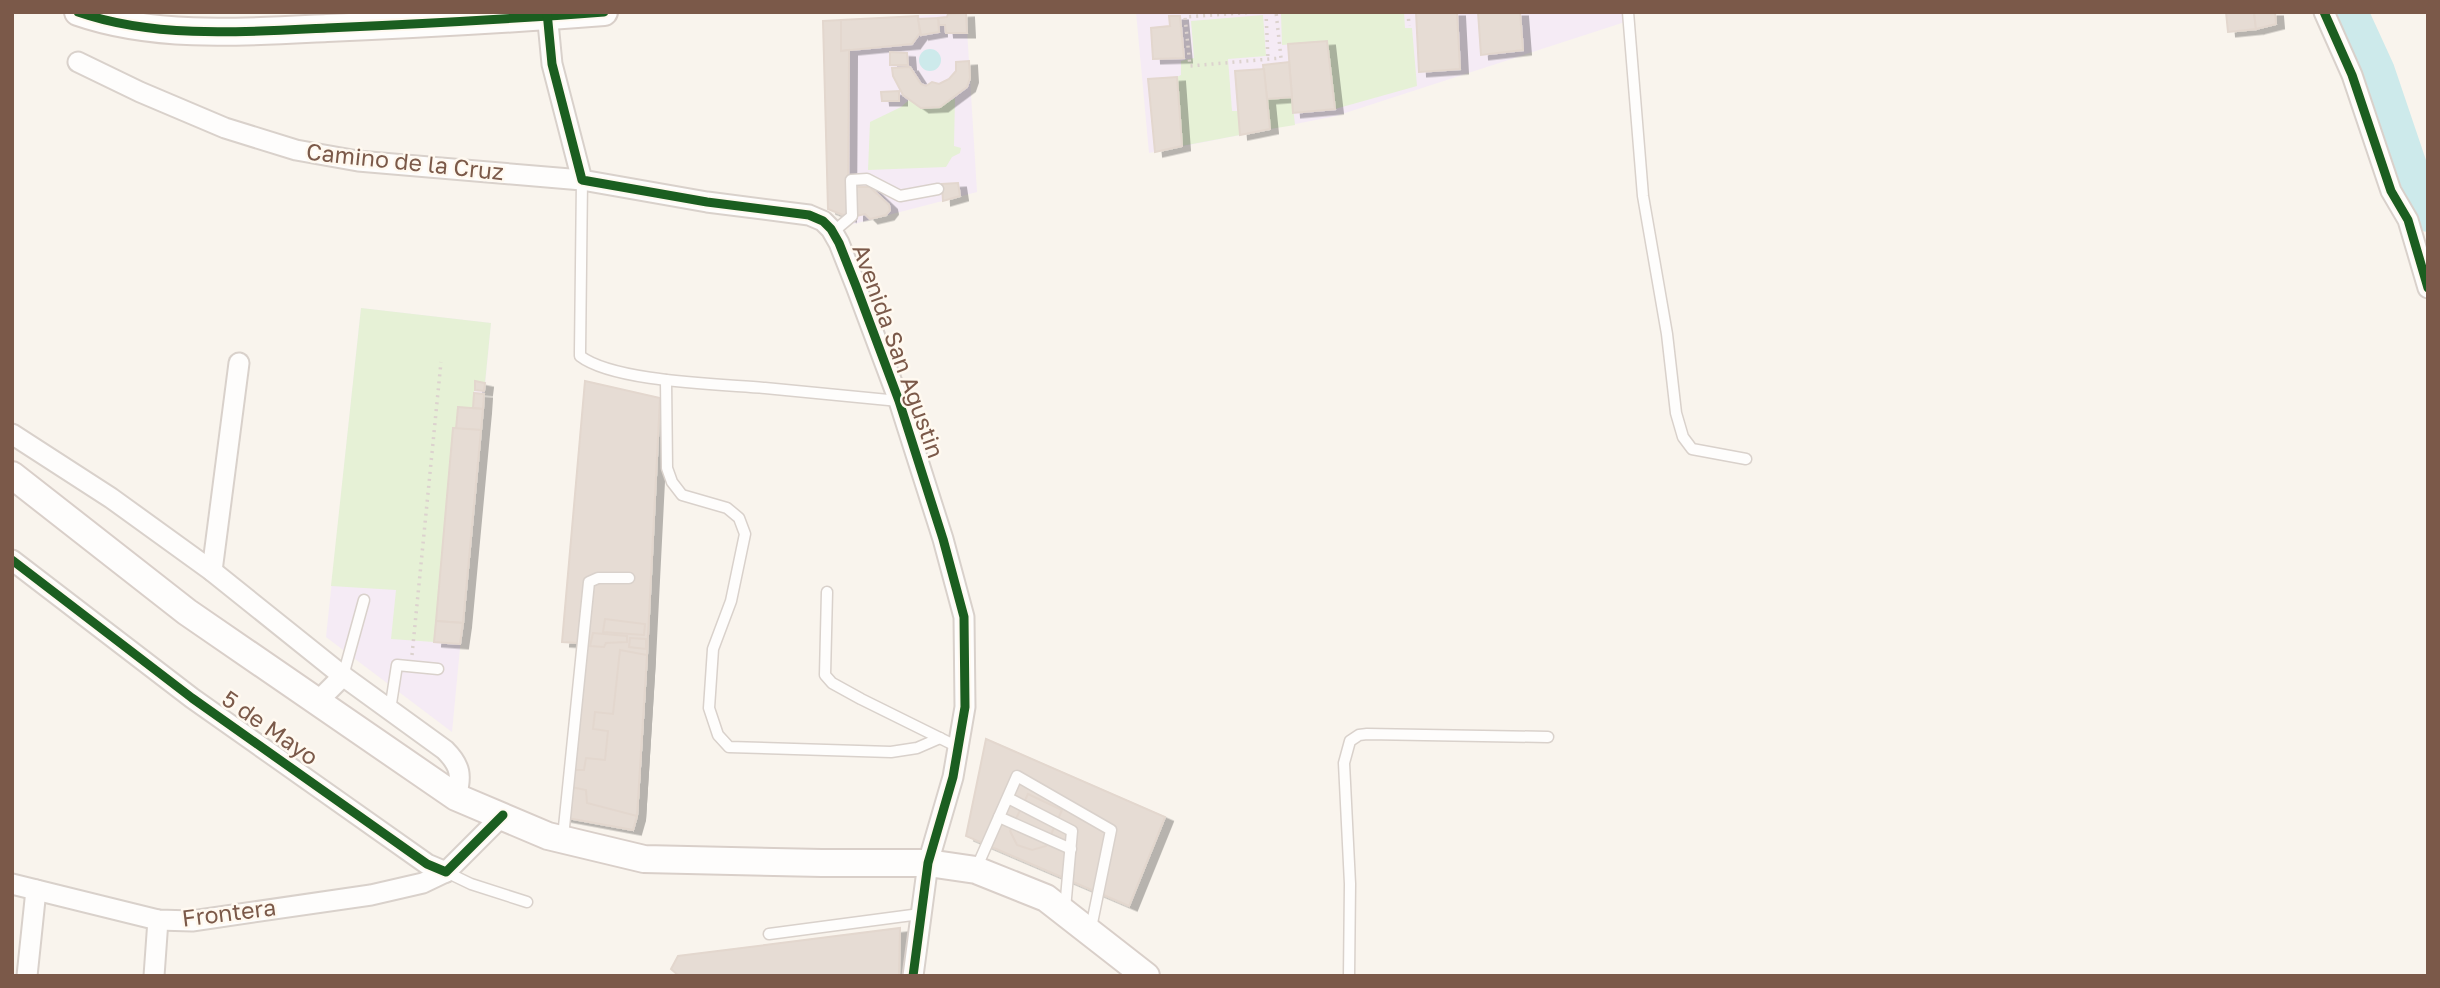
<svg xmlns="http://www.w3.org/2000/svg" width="2440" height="988" viewBox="0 0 2440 988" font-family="'Golos Text',sans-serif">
  <defs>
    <filter id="shadow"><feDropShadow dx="8" dy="4.5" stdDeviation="0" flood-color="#0004"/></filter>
  </defs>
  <rect width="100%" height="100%" fill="#f9f4ed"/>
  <g fill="#f5ebf5">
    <path d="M1136,12H1623L1625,22L1336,116L1149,153Z"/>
    <path d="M966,13L977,192L850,225L848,217L828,209L823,21Z"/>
    <path d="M361,308L491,323L452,732L326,637Z"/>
  </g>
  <g fill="#e6f1d6">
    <path d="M1316,12H1404L1405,28H1412L1417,86L1335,109L1327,41L1282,45L1281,14Z"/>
    <path d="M1263,15L1266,56L1228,59L1232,111H1238L1240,135L1182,146L1177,77L1181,75V61L1194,58L1191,21Z"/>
    <path d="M1292,97L1295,125L1270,129L1267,99Z"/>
    <path d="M955,98L954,146L961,148L960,153L952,157L946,167L868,170L870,122L901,107L909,100C929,113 935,110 955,98Z"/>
    <path d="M361,308L491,323L485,383L475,381L473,408L458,407L456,429H453L434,642L391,639L396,590L331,586Z"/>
  </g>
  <circle fill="#cdeaeb" cx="930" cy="60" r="11"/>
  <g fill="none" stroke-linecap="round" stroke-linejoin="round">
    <path stroke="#cdeaeb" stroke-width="32" d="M2352,12L2379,71L2428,216"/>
  </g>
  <g fill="#e6dcd4" stroke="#e3d7ce" stroke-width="2" filter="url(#shadow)">
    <path d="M1416,12H1457L1460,69L1419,72Z"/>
    <path d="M1478,12H1520L1523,50L1481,55Z"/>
    <path d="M2226,12H2254L2256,29L2228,32Z"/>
    <path d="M2254,12H2275L2276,24L2256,29Z"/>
    <path d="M966,13L967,33H946L945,25H939L938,18L947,17L948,14Z"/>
    <path d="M918,16L920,33L912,44L841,51V20Z"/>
    <path d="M1169,16H1180L1184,58L1153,59L1151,28L1170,26Z"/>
    <path d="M938,18L939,32L921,35L918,19Z"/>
    <path d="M841,20V51L849,50L848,217L828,209L823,21Z"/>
    <path d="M1327,41L1335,109L1293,113L1288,44Z"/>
    <path d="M890,52L907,53L908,65H890Z"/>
    <path d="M969,61L970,78L967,87L940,107L921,108L903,95L893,76L892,68L910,67L921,84L926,86L932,82L939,84L949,79L956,71V62Z"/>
    <path d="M1289,62L1292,97L1267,99L1263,65Z"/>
    <path d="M1264,69L1270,129L1240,135L1235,71Z"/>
    <path d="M1177,77L1182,146L1155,152L1148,79Z"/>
    <path d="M899,91V101H882L881,92Z"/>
    <path d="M958,183L960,196L943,201L942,184Z"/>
    <path d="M856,187H870L889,205L890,210L886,215L870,219L865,214L856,216Z"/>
    <path d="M475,381L485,383L484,391L475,390Z"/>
    <path d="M585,381L660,398L647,655L637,816L633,830L562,817L579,643L562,642Z"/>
    <path d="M474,393L484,394L483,409L473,408Z"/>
    <path d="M458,407L483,409L481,430L456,429Z"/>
    <path d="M453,428L481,430L463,623L436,621Z"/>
    <path d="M605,619L645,624L644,635L603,632Z"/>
    <path d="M436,621L463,623L460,644L434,642Z"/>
    <path d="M593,633L627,636V642L606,643L604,647L590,646Z"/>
    <path d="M630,638L646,639V649L629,647Z"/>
    <path d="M620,650L647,655L637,816L587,803L586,790L571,787L573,770H584L586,758L605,760L608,731L593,729L595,712L613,714Z"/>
    <path d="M986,739L1165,817L1129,906L966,836Z"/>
    <path d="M1028,794L1062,810L1046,846L1032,850L1017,845L1010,831Z"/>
    <path d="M900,928L899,976H679L671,969L678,956Z"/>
  </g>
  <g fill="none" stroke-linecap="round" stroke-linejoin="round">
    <defs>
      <g id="lane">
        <path d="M1628,12L1643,196L1667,334L1676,413L1683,437L1692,449L1746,459"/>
        <path d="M582,180L580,352V356C614,382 720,384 765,388C809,392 854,397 899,401"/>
        <path d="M833,232L852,216L851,180L867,179L900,196L938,189"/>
        <path d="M666,380L667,468L672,482L682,495L727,508L739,518L745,534L731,601L713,649L709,708L718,735L729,747L891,752L917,748L940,738"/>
        <path d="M827,592L825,675L832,683L861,699L958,747"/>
        <path d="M343,676L364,600"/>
        <path d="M390,710L397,665L438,669"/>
        <path d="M1008,798L1072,831L1065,909"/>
        <path d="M999,817L1071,849"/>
        <path d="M563,837L589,582L598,578H629"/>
        <path d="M976,869L1017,776L1111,830L1091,928"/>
        <path d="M446,872L471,884L527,902"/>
        <path d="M769,934L920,914"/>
        <path d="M1349,976L1350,884L1344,763L1350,741L1359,735L1367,734L1548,737"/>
      </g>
      <g id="street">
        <path d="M547,12L552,64L582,180L707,202L809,215L823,221L831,229L839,243L856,286L899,401L943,539L964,617L965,707L953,777L928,863L913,976"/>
        <path d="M2324,12L2352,75L2391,191L2408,220L2428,288"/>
        <path d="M78,62L140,92L225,128L296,150L358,161L582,180"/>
        <path d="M12,434L111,498L212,571L343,676L445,750C461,766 462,776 456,797"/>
        <path d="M12,560L192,698L427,864L446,872L503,815"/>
        <path d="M212,571L239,363"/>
        <path d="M317,702L343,676"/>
        <path d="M12,884L158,920L192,921L371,895L423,883L446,872"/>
        <path d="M27,976L36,890"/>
        <path d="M154,976L158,920"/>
      </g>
      <g id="secondary">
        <path d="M78,12C155,39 247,32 327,28C420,24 512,19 604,12"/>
        <path d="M12,475L187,612L456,797L548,836L644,859L822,863H928L976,870L1046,898L1146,976"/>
      </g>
    </defs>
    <use href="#lane" stroke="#d9d1cb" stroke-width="13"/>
    <use href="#street" stroke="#d9d1cb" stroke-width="23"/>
    <use href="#secondary" stroke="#d9cfc9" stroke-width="30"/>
    <g stroke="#dcd2ce" stroke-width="3.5" stroke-dasharray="2 5" stroke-linecap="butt">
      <path d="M935,12V14"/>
      <path d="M1254,12L1185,17L1190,66L1281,58L1276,12"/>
      <path d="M1266,12L1268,59"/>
      <path d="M1408,12L1409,26"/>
      <path d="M1473,12V19"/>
      <path d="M412,655L441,362"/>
    </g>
    <use href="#lane" stroke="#fefdfc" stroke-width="10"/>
    <use href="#street" stroke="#fefdfc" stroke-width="19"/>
    <use href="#secondary" stroke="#fefdfc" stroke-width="26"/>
    <defs>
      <g id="cycleway">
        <path d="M78,12C155,39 247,32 327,28C420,24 512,19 604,12"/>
        <path d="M547,12L552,64L582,180L707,202L809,215L823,221L831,229L839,243L856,286L899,401L943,539L964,617L965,707L953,777L928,863L913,976"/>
        <path d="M2324,12L2352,75L2391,191L2408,220L2428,288"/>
        <path d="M12,560L192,698L427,864L446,872L503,815"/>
      </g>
    </defs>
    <use href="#cycleway" stroke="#fff9f0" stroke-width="13"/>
    <use href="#cycleway" stroke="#1b5e20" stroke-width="9"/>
  </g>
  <g text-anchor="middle" stroke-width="5" stroke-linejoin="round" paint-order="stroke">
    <g font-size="23" fill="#7b5949" stroke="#fff9f0">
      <text transform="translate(405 162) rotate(6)" y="8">Camino de la Cruz</text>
      <text transform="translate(898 351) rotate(70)" y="8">Avenida San Agustin</text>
      <text transform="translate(270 728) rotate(35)" y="8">5 de Mayo</text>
      <text transform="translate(229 913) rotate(-7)" y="8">Frontera</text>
    </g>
  </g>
  <rect width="2440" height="988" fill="none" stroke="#7b5949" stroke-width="28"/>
</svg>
